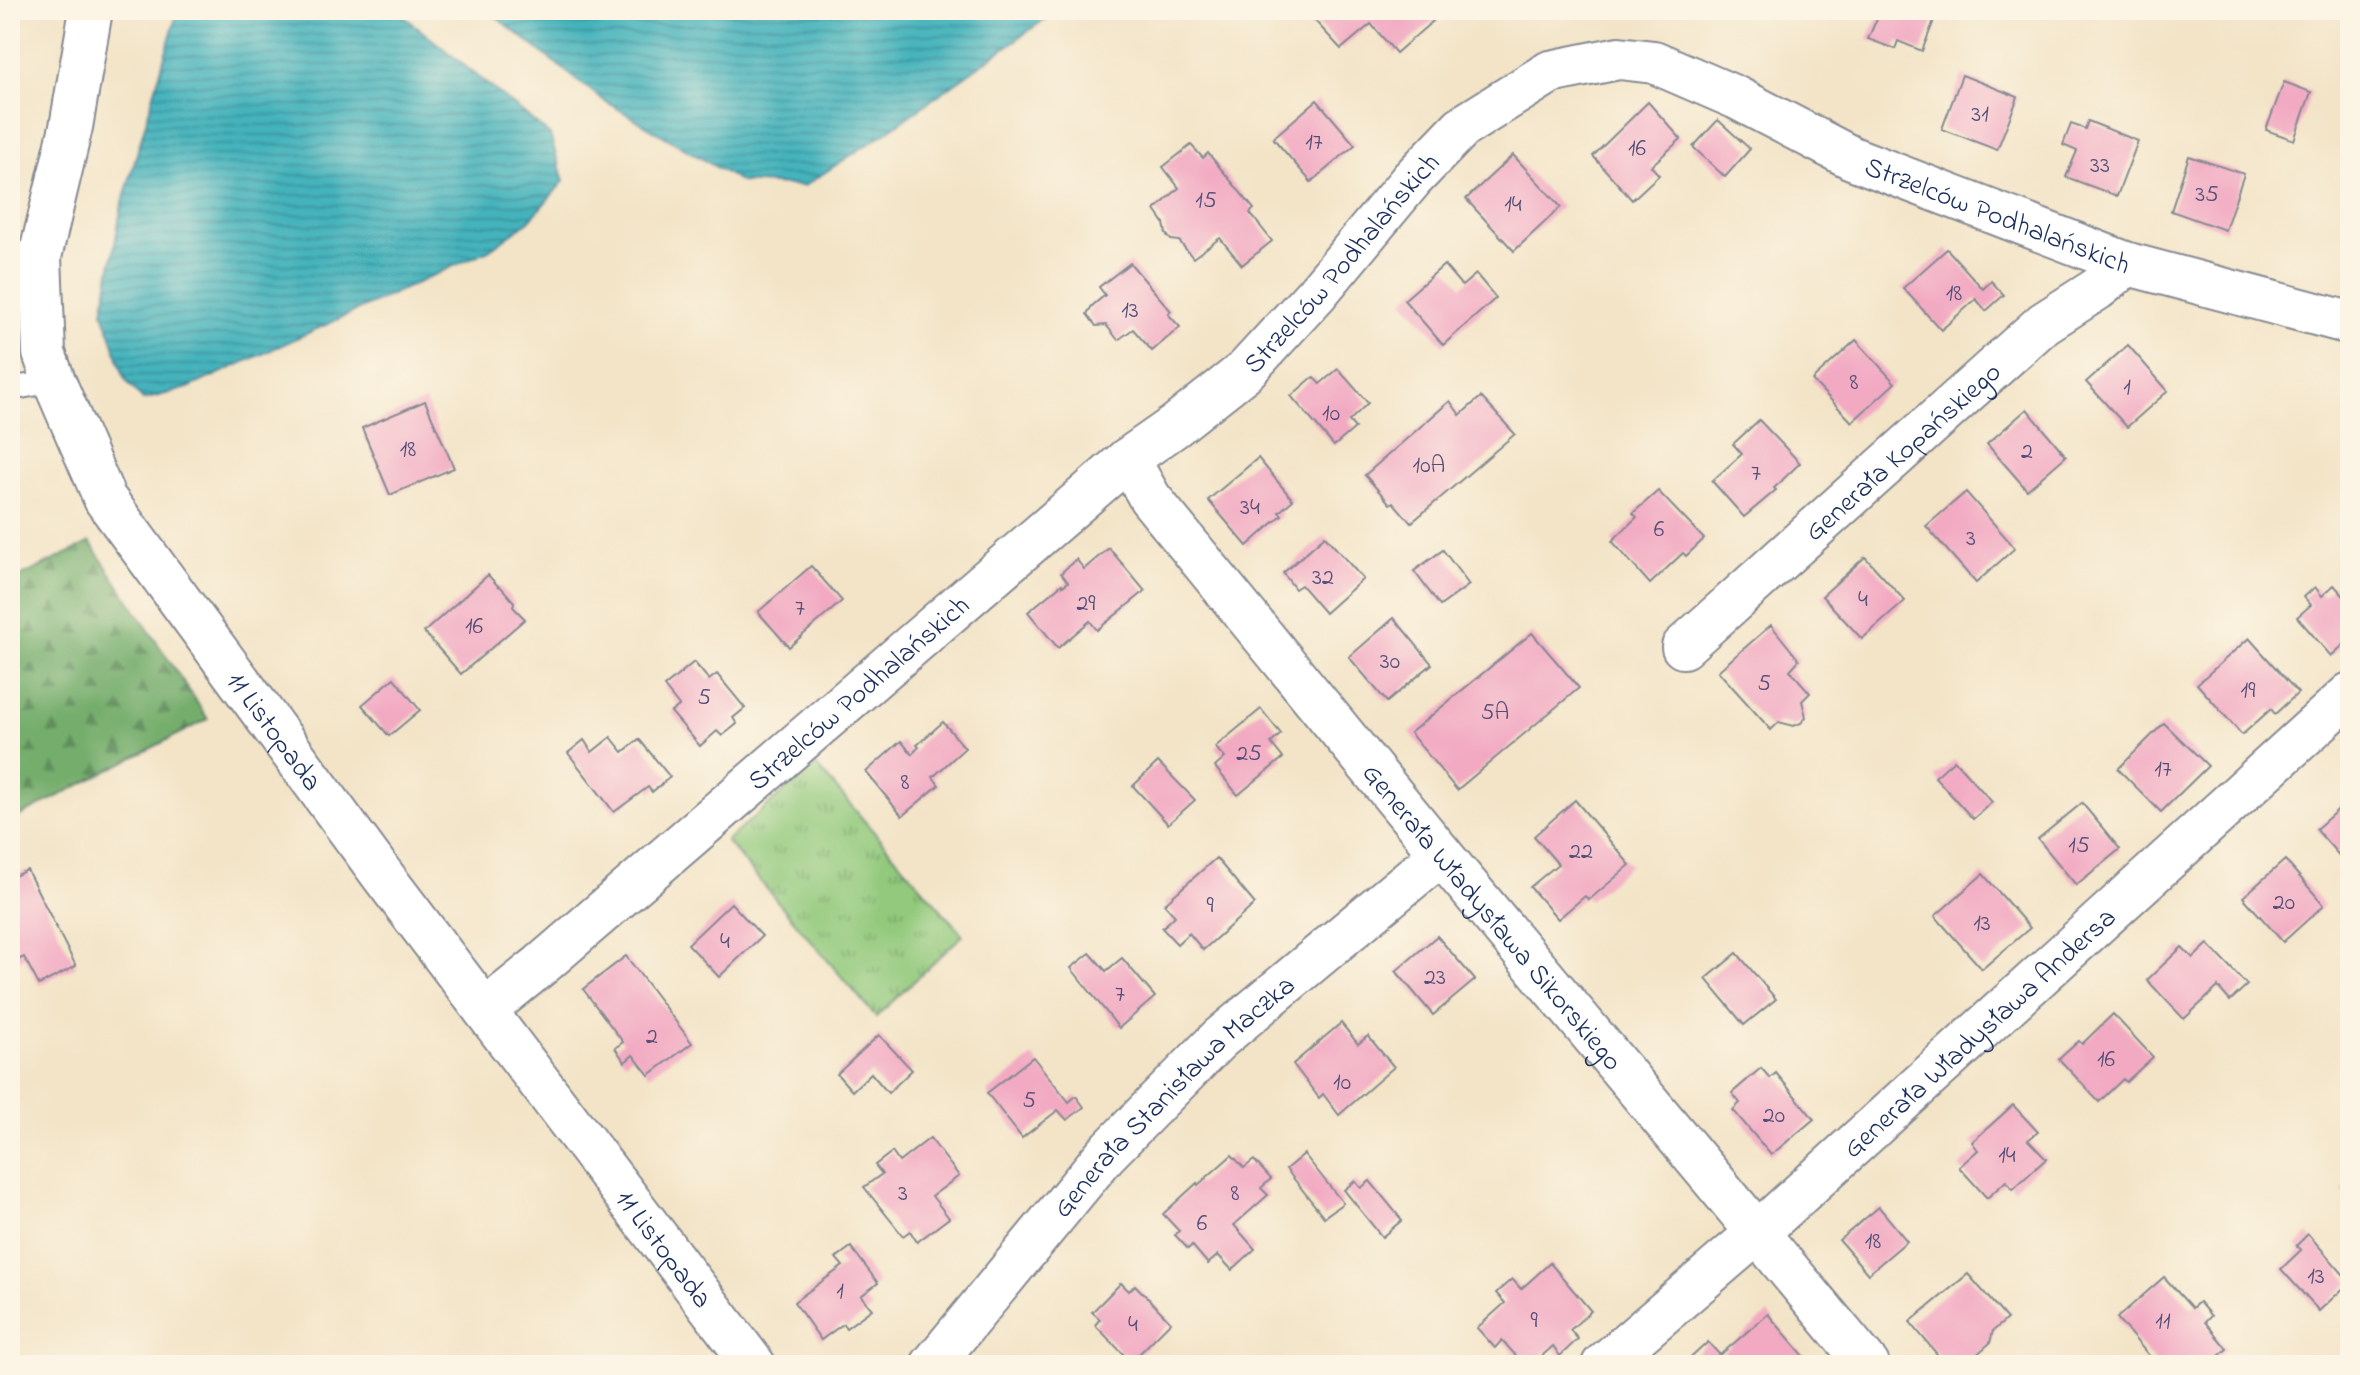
<svg xmlns="http://www.w3.org/2000/svg" width="2360" height="1375" viewBox="0 0 2360 1375" font-family="'Indie Flower',sans-serif">
  <defs>
    <pattern id="grass-tufts" width="24" height="20" patternUnits="userSpaceOnUse" patternTransform="scale(2)"><rect width="24" height="20" fill="#92c97c"/><path d="M3 7l-1-3M5 7V3M7 7l1-3M15 17l-1-3M17 17v-4M19 17l1-3" fill="none" stroke="#76a469"/></pattern>
    <pattern id="forest-firs" width="22" height="20" patternUnits="userSpaceOnUse" patternTransform="scale(2)"><rect width="22" height="20" fill="#75ad6c"/><path d="M5 1l3.5 6h-7zM16 11l3.5 6h-7z" fill="#5f8d5c"/></pattern>
    <pattern id="water-rules" width="6" height="5" patternUnits="userSpaceOnUse" patternTransform="scale(2)"><rect width="6" height="5" fill="#44b3bc"/><path d="M0 2.5h6" fill="none" stroke="#38929c"/></pattern>
  </defs>
  <rect width="100%" height="100%" fill="#fcf5e5"/>
  <filter id="ink" filterUnits="userSpaceOnUse"><feTurbulence type="fractalNoise" baseFrequency=".0125" numOctaves="2"/><feDisplacementMap in="SourceGraphic" scale="16" xChannelSelector="R" yChannelSelector="G"/><feConvolveMatrix kernelMatrix="1 2 1 2 8 2 1 2 1" color-interpolation-filters="sRGB"/></filter>
  <filter id="wash" filterUnits="userSpaceOnUse"><feTurbulence type="fractalNoise" baseFrequency=".006" numOctaves="4" result="noise"/><feDisplacementMap in="SourceGraphic" scale="32" xChannelSelector="R" yChannelSelector="G"/><feGaussianBlur stdDeviation="1.8" result="paint"/><feColorMatrix in="noise" values="0 0 0 0 0 0 0 0 0 0 0 0 0 0 0 0 0 1.4 0 .05"/><feComposite in="paint" operator="in"/></filter>
  <g filter="url(#wash)">
    <rect width="100%" height="100%" fill="#f3e4c7"/>
    <path fill="url(#grass-tufts)" stroke="#567c6d" stroke-width="2" d="M816,765L963,935L876,1017L726,841Z"/>
    <path fill="url(#forest-firs)" stroke="#486e65" stroke-width="2" d="M90,542L208,719L10,821V582Z"/>
    <g fill="url(#water-rules)" stroke="#30718d" stroke-width="2">
      <path d="M178,10H396L550,135L564,181L529,221L489,250L188,388L143,400L125,379L103,312L121,209Z"/>
      <path d="M487,10H1058L885,133L804,186L741,182L603,100Z"/>
    </g>
    <g id="blocks">
      <g fill="#f2aac3">
        <path d="M1305,10H1425L1434,20L1396,53L1371,24L1341,49Z"/>
        <path d="M1877,10H1938L1922,51L1898,41L1895,49L1868,39L1878,16H1876Z"/>
        <path d="M1962,75L2018,97L1997,150L1942,129Z"/>
        <path d="M2284,82L2311,92L2294,140L2266,130Z"/>
        <path d="M1317,100L1355,145L1311,182L1273,138Z"/>
        <path d="M1648,102L1681,139L1651,166L1659,175L1632,200L1593,156Z"/>
        <path d="M1718,120L1750,149L1725,177L1693,147Z"/>
        <path d="M2088,121L2138,141L2117,196L2066,177L2077,151L2063,145L2071,124L2085,129Z"/>
        <path d="M1191,145L1203,158L1208,153L1254,209L1250,213L1272,241L1242,265L1220,238L1193,258L1179,241L1171,240L1166,234L1164,223L1155,210L1179,188L1163,167Z"/>
        <path d="M1513,155L1561,207L1514,251L1466,199Z"/>
        <path d="M2189,156L2244,174L2225,230L2171,211Z"/>
        <path d="M1947,249L1983,289L1991,281L2004,295L1986,311L1976,299L1941,330L1903,288Z"/>
        <path d="M1130,263L1171,311L1168,314L1180,327L1152,351L1133,329L1118,340L1106,325L1096,326L1087,314L1092,306L1105,295L1099,287Z"/>
        <path d="M1444,265L1462,286L1476,274L1496,298L1443,345L1404,300Z"/>
        <path d="M1856,340L1895,383L1852,422L1812,380Z"/>
        <path d="M2128,345L2168,391L2127,427L2086,382Z"/>
        <path d="M1338,369L1368,403L1349,421L1355,428L1334,446L1291,396L1313,377L1320,384Z"/>
        <path d="M1481,397L1515,434L1411,523L1393,502L1390,504L1365,475L1450,401L1460,415Z"/>
        <path d="M425,401L454,468L390,495L362,428Z"/>
        <path d="M2027,409L2066,456L2027,490L1987,444Z"/>
        <path d="M1759,420L1800,463L1774,488L1776,490L1744,517L1712,481L1742,454L1733,444Z"/>
        <path d="M1258,458L1293,500L1279,512L1282,515L1247,546L1208,500Z"/>
        <path d="M1658,491L1704,539L1686,556L1683,553L1650,584L1612,541L1637,517L1633,513Z"/>
        <path d="M1966,492L2015,548L1976,583L1926,526Z"/>
        <path d="M1325,536L1363,579L1325,613L1301,585L1295,589L1283,573Z"/>
        <path d="M1109,548L1145,591L1097,630L1090,621L1058,648L1028,612L1062,584L1063,586L1068,582L1061,573L1076,559L1084,569Z"/>
        <path d="M1443,550L1469,585L1440,606L1414,571Z"/>
        <path d="M1865,557L1905,601L1862,639L1822,596Z"/>
        <path d="M811,566L842,601L789,647L758,612Z"/>
        <path d="M488,575L498,586L501,587L514,602L513,607L525,619L461,674L424,632Z"/>
        <path d="M2334,585L2350,603V639L2331,656L2297,617L2311,605L2304,597L2315,587L2322,596Z"/>
        <path d="M1394,618L1432,664L1387,702L1349,657Z"/>
        <path d="M1771,625L1799,660L1790,670L1810,693L1802,701L1806,717L1801,723L1794,726L1779,722L1771,730L1718,671Z"/>
        <path d="M1532,633L1579,688L1457,790L1410,733Z"/>
        <path d="M2249,638L2298,693L2275,714L2271,709L2242,735L2197,684Z"/>
        <path d="M694,662L709,680L717,674L745,708L733,718L737,724L722,736L717,731L700,746L671,712L679,706L664,687Z"/>
        <path d="M394,678L420,710L389,736L362,705Z"/>
        <path d="M1261,709L1281,734L1271,743L1283,758L1238,795L1215,767L1225,758L1215,747Z"/>
        <path d="M943,722L965,748L933,777L939,785L902,816L866,772L901,741L912,754L919,747L917,745Z"/>
        <path d="M2164,723L2208,766L2161,812L2118,769Z"/>
        <path d="M611,737L623,752L639,739L670,777L652,792L648,787L614,812L568,753L584,740L592,752Z"/>
        <path d="M1954,760L1992,802L1973,819L1935,777Z"/>
        <path d="M1158,762L1195,800L1168,824L1133,786Z"/>
        <path d="M2350,796V868L2316,829L2342,806L2340,804Z"/>
        <path d="M1575,800L1630,865L1589,900L1585,896L1558,919L1530,887L1558,864L1534,836Z"/>
        <path d="M2082,803L2120,849L2076,885L2038,839Z"/>
        <path d="M1216,858L1255,904L1203,950L1189,933L1177,944L1162,928L1175,916L1164,904Z"/>
        <path d="M2285,860L2324,905L2283,942L2243,897Z"/>
        <path d="M27,870L76,966L39,985L24,957L10,964V878Z"/>
        <path d="M1983,874L2030,928L1982,969L1935,916Z"/>
        <path d="M731,903L762,936L719,977L688,944Z"/>
        <path d="M1437,936L1475,980L1433,1015L1396,971Z"/>
        <path d="M2208,944L2247,985L2230,1001L2218,987L2184,1019L2147,980L2182,947L2193,958Z"/>
        <path d="M1090,953L1106,971L1122,958L1155,997L1119,1028L1071,968Z"/>
        <path d="M1737,953L1776,999L1744,1025L1706,979Z"/>
        <path d="M626,956L692,1043L649,1075L633,1055L625,1062L615,1048L623,1042L583,989Z"/>
        <path d="M2113,1014L2153,1057L2126,1082L2123,1079L2099,1102L2059,1059L2079,1041L2082,1044Z"/>
        <path d="M1341,1023L1358,1044L1368,1036L1394,1067L1339,1115L1323,1094L1319,1098L1293,1064Z"/>
        <path d="M879,1035L912,1070L888,1093L871,1073L852,1091L837,1074Z"/>
        <path d="M1033,1057L1069,1102L1076,1096L1084,1107L1067,1120L1058,1110L1022,1138L987,1093Z"/>
        <path d="M1761,1068L1770,1078L1776,1073L1814,1119L1771,1155L1733,1110L1740,1103L1732,1093Z"/>
        <path d="M2013,1105L2038,1132L2028,1140L2046,1159L2013,1189L2006,1181L1987,1198L1959,1167L1978,1150L1972,1142Z"/>
        <path d="M930,1138L959,1176L932,1196L949,1218L917,1242L910,1231L903,1236L864,1187L882,1174L875,1165L892,1152L899,1162Z"/>
        <path d="M1304,1154L1343,1203L1324,1217L1286,1169Z"/>
        <path d="M1232,1155L1244,1168L1254,1160L1271,1179L1261,1188L1268,1195L1234,1225L1255,1249L1232,1270L1218,1255L1208,1264L1192,1245L1188,1249L1175,1235L1179,1231L1163,1214L1197,1183L1198,1185Z"/>
        <path d="M1355,1181L1361,1188L1370,1181L1402,1220L1382,1237L1344,1190Z"/>
        <path d="M2350,1184V1201L2342,1191Z"/>
        <path d="M1879,1207L1907,1241L1868,1274L1839,1240Z"/>
        <path d="M2308,1234L2350,1282L2319,1311L2281,1269L2301,1250L2296,1246Z"/>
        <path d="M851,1247L878,1283L861,1296L872,1309L846,1328L843,1324L821,1340L794,1302L843,1266L836,1258Z"/>
        <path d="M1550,1263L1591,1311L1570,1330L1578,1339L1560,1356L1553,1346L1532,1365H1524L1502,1340L1495,1348L1477,1328L1505,1303L1496,1293L1512,1279L1521,1289Z"/>
        <path d="M1968,1274L2007,1319L1993,1331L1990,1343L1975,1356L1962,1357L1952,1365H1946L1910,1322Z"/>
        <path d="M2164,1277L2192,1308L2199,1302L2211,1316L2205,1322L2227,1349L2209,1365H2157L2117,1318Z"/>
        <path d="M1121,1283L1129,1291L1135,1285L1171,1322L1131,1362L1095,1325L1100,1319L1092,1312Z"/>
        <path d="M1768,1314L1804,1356L1794,1365H1741L1736,1359L1729,1365H1683L1708,1342L1720,1355Z"/>
      </g>
    </g>
  </g>
  <g filter="url(#ink)">
    <use href="#blocks" fill-opacity="0" stroke="#878a92" stroke-width="2"/>
    <g fill="none" stroke-linecap="round" stroke-linejoin="round">
      <defs>
        <path id="lane" d="M10,389L54,381"/>
        <g id="street">
          <path id="s1" d="M91,10L71,127L40,257L44,353L54,381L105,499L383,876L754,1365"/>
          <path id="s2" d="M1128,459L1150,498L1441,854L1868,1365"/>
          <path id="s3" d="M1683,647L2044,323L2097,289L2128,264"/>
          <path id="s4" d="M485,1010L541,965L1128,459L1175,426L1246,370L1316,294L1412,179L1462,127L1550,72L1619,58L1654,62L1737,98L1852,158L2128,264L2350,323"/>
          <path id="s5" d="M932,1365L1105,1155L1219,1039L1441,854"/>
          <path id="s6" d="M1603,1365L1757,1233L2350,694"/>
        </g>
      </defs>
      <use href="#lane" stroke="#878a92" stroke-width="26"/>
      <use href="#street" stroke="#878a92" stroke-width="46"/>
      <use href="#lane" stroke="#fff" stroke-width="22"/>
      <use href="#street" stroke="#fff" stroke-width="42"/>
    </g>
  </g>
  <g text-anchor="middle" stroke-width="7" stroke-linejoin="round" paint-order="stroke">
    <g font-size="24" fill="#514e77">
      <text x="1980" y="121">31</text>
      <text x="1314" y="149">17</text>
      <text x="1637" y="155">16</text>
      <text x="2100" y="172">33</text>
      <text x="2207" y="201">35</text>
      <text x="1206" y="207">15</text>
      <text x="1513" y="211">14</text>
      <text x="1954" y="300">18</text>
      <text x="1130" y="317">13</text>
      <text x="1854" y="389">8</text>
      <text x="2127" y="394">1</text>
      <text x="1331" y="420">10</text>
      <text x="408" y="456">18</text>
      <text x="2027" y="458">2</text>
      <text x="1429" y="472">10A</text>
      <text x="1756" y="480">7</text>
      <text x="1250" y="514">34</text>
      <text x="1659" y="536">6</text>
      <text x="1971" y="545">3</text>
      <text x="1323" y="584">32</text>
      <text x="1863" y="606">4</text>
      <text x="1086" y="610">29</text>
      <text x="800" y="615">7</text>
      <text x="474" y="633">16</text>
      <text x="1390" y="668">30</text>
      <text x="1764" y="690">5</text>
      <text x="2248" y="697">19</text>
      <text x="704" y="704">5</text>
      <text x="1495" y="719">5A</text>
      <text x="1249" y="760">25</text>
      <text x="2163" y="776">17</text>
      <text x="905" y="789">8</text>
      <text x="2079" y="852">15</text>
      <text x="1581" y="858">22</text>
      <text x="2284" y="909">20</text>
      <text x="1210" y="912">9</text>
      <text x="1982" y="930">13</text>
      <text x="725" y="948">4</text>
      <text x="1435" y="984">23</text>
      <text x="1120" y="1001">7</text>
      <text x="652" y="1043">2</text>
      <text x="2106" y="1066">16</text>
      <text x="1342" y="1089">10</text>
      <text x="1029" y="1107">5</text>
      <text x="1774" y="1122">20</text>
      <text x="2007" y="1162">14</text>
      <text x="903" y="1200">3</text>
      <text x="1235" y="1200">8</text>
      <text x="1202" y="1230">6</text>
      <text x="1873" y="1248">18</text>
      <text x="2316" y="1283">13</text>
      <text x="840" y="1298">1</text>
      <text x="1534" y="1327">9</text>
      <text x="2163" y="1328">11</text>
      <text x="1133" y="1331">4</text>
    </g>
    <g font-size="28" fill="#1b2f5e" stroke="#fcf5e5">
      <text dy="10" stroke="none"><textPath href="#s4" startOffset="1906">Strzelców Podhalańskich</textPath></text>
      <text dy="10" stroke="none"><textPath href="#s4" startOffset="1138">Strzelców Podhalańskich</textPath></text>
      <text dy="10" stroke="none"><textPath href="#s3" startOffset="294">Generała Kopańskiego</textPath></text>
      <text dy="10" stroke="none"><textPath href="#s4" startOffset="490">Strzelców Podhalańskich</textPath></text>
      <text dy="10" stroke="none"><textPath href="#s1" startOffset="794">11 Listopada</textPath></text>
      <text dy="10" stroke="none"><textPath href="#s2" startOffset="586">Generała Władysława Sikorskiego</textPath></text>
      <text dy="10" stroke="none"><textPath href="#s6" startOffset="502">Generała Władysława Andersa</textPath></text>
      <text dy="10" stroke="none"><textPath href="#s5" startOffset="362">Generała Stanisława Maczka</textPath></text>
      <text dy="10" stroke="none"><textPath href="#s1" startOffset="1442">11 Listopada</textPath></text>
    </g>
  </g>
  <rect width="2360" height="1375" fill="none" stroke="#fcf5e5" stroke-width="40"/>
</svg>
